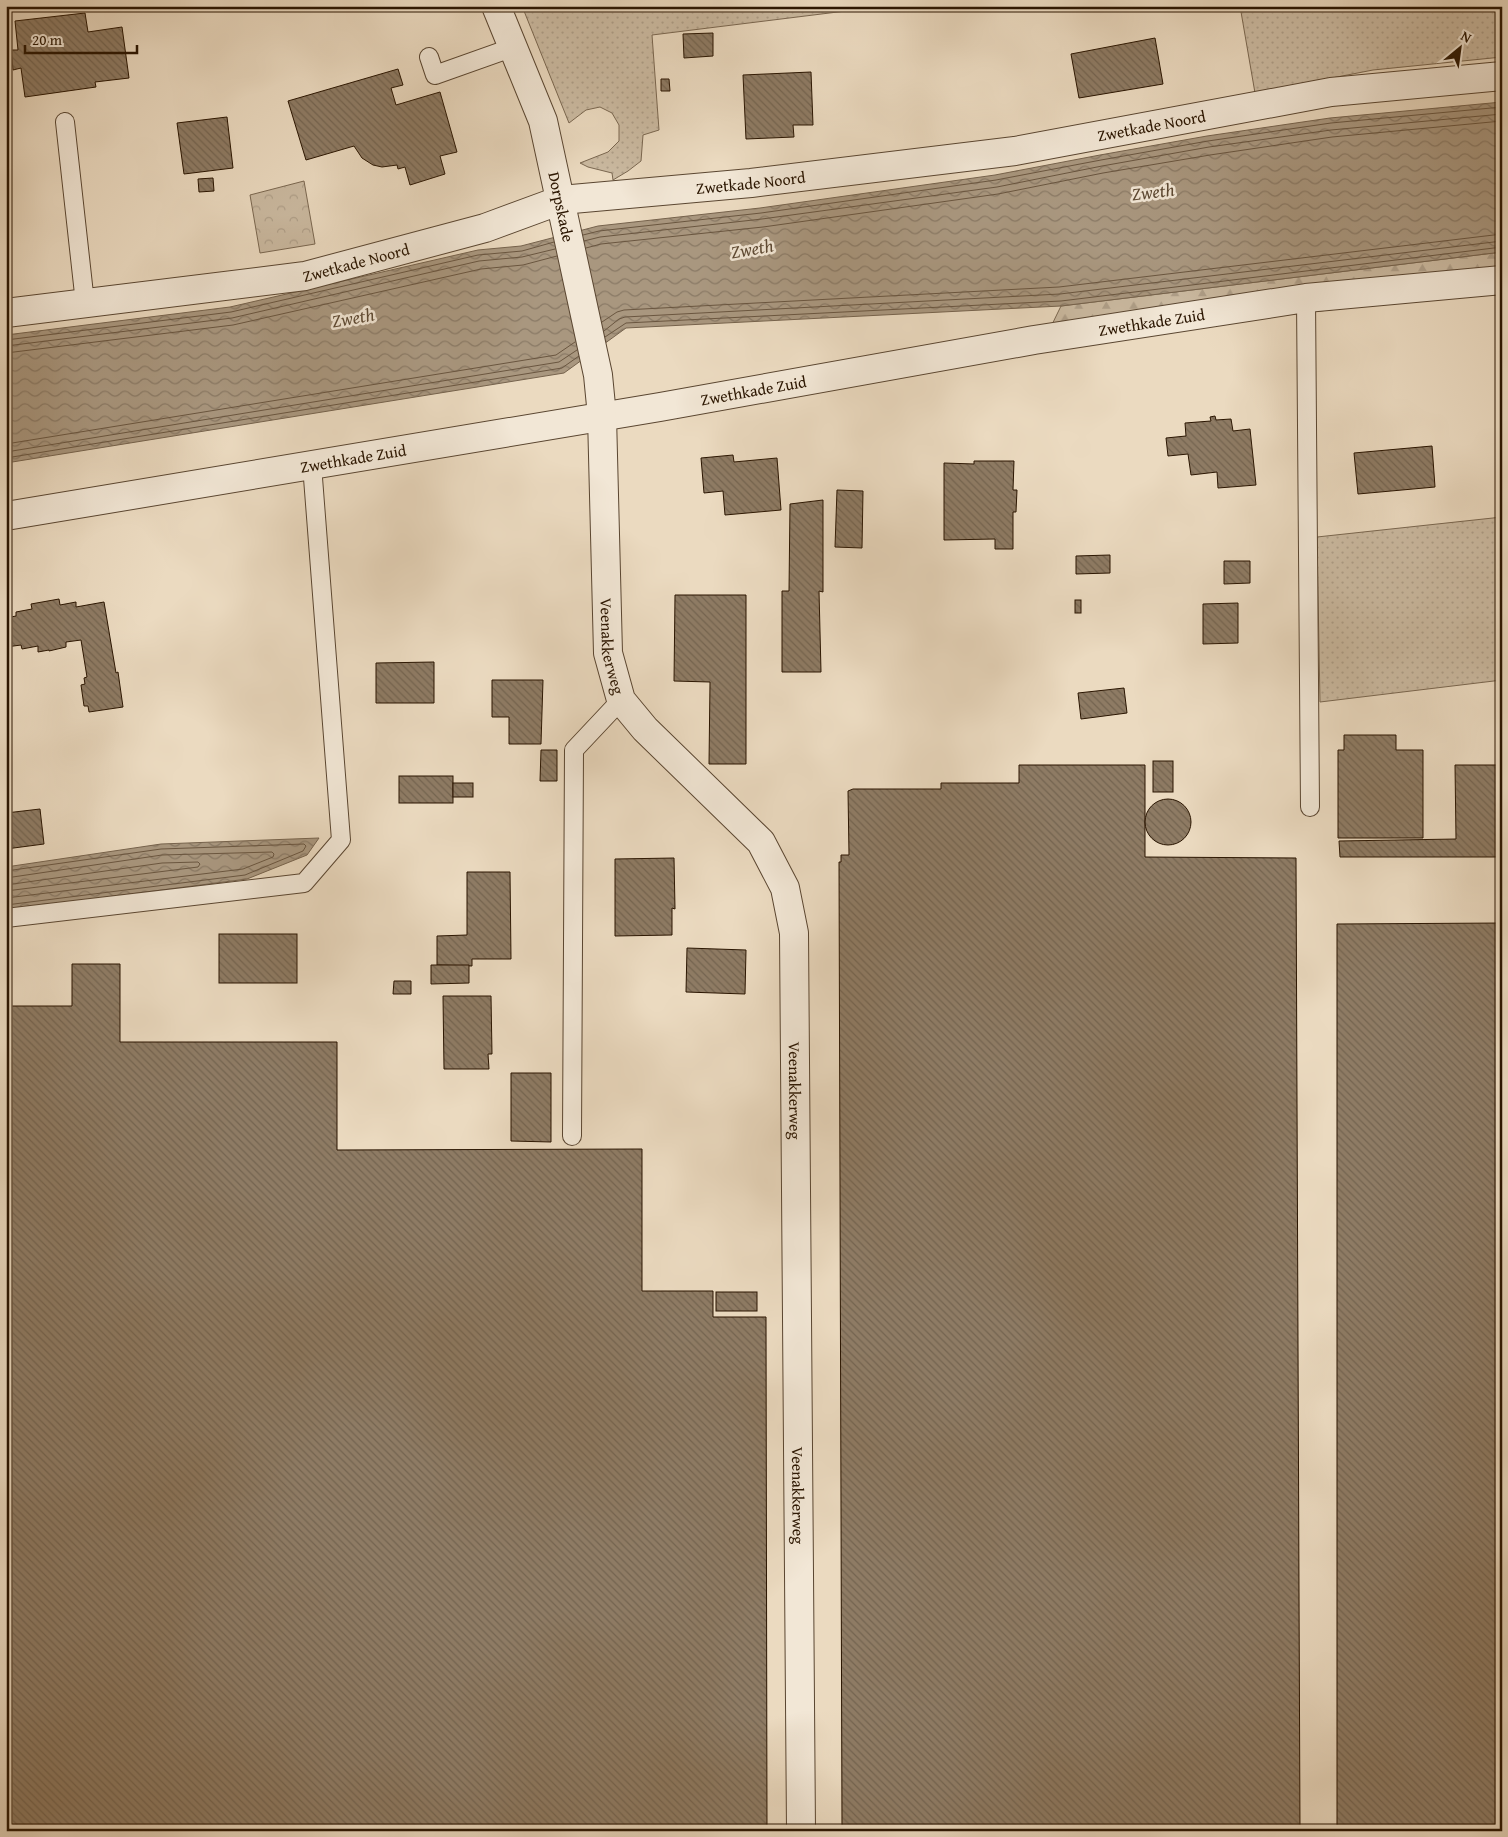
<svg xmlns="http://www.w3.org/2000/svg" width="1508" height="1837" viewBox="0 0 1508 1837" font-family="'Gentium Book Plus',serif">
  <defs>
    <pattern id="grass-dots" width="8" height="8" patternUnits="userSpaceOnUse" patternTransform="scale(1.25)"><rect width="8" height="8" fill="#cab9a0"/><path d="M2 2h.1M6 6h.1" fill="none" stroke="#ae9e88" stroke-width="1.8" stroke-linecap="round"/></pattern>
    <pattern id="forest-firs" width="22" height="20" patternUnits="userSpaceOnUse" patternTransform="scale(1.25)"><rect width="22" height="20" fill="#cab9a0"/><path d="M5 1l3.5 6h-7zM16 11l3.5 6h-7z" fill="#ae9e88"/></pattern>
    <pattern id="park-crowns" width="20" height="18" patternUnits="userSpaceOnUse" patternTransform="scale(1.25)"><rect width="20" height="18" fill="#cab9a0"/><path d="M2 6a3 3 0 1 1 6 0M12 15a3 3 0 1 1 6 0" fill="none" stroke="#ae9e88"/></pattern>
    <pattern id="water-waves" width="16" height="10" patternUnits="userSpaceOnUse" patternTransform="scale(1.25)"><rect width="16" height="10" fill="#a9977f"/><path d="M0 5q4-4 8 0t8 0" fill="none" stroke="#8a7a66"/></pattern>
    <pattern id="building-back-hatch" width="6" height="6" patternUnits="userSpaceOnUse" patternTransform="scale(1.25)"><rect width="6" height="6" fill="#8e7b64"/><path d="M-1 5l2 2M0 0l6 6M5-1l2 2" fill="none" stroke="#746450"/></pattern>
  </defs>
  <rect width="100%" height="100%" fill="#ebdac0"/>
  <filter id="stains"><feTurbulence type="fractalNoise" baseFrequency=".004" numOctaves="4"/><feColorMatrix values="0 0 0 0 .2 0 0 0 0 .09 0 0 0 0 .02 0 0 0 .5 -.17"/></filter>
  <radialGradient id="worn" r=".72"><stop offset=".6" stop-color="#630" stop-opacity="0"/><stop offset="1" stop-color="#630" stop-opacity=".3"/></radialGradient>
  <g fill="url(#grass-dots)" stroke="#7a6750">
    <path d="M522,6H886L652,35L659,130L643,135L641,161L628,171L613,180L612,173L588,167L580,163L608,152L619,141V125L612,113L600,107L586,110L569,123Z"/>
    <path d="M1240,6H1502V57L1373,70L1255,93Z"/>
    <path d="M1502,517V680L1320,702L1317,537Z"/>
  </g>
  <path fill="url(#forest-firs)" stroke="#7a6750" d="M1502,252V290L1043,343L1061,306Z"/>
  <path fill="url(#park-crowns)" stroke="#7a6750" d="M304,181L315,244L260,253L250,195Z"/>
  <g fill="url(#water-waves)" stroke="#76634d">
    <path d="M1502,102V252L1061,306L626,328L564,373L6,463V335L230,307L478,250L521,246L598,226L760,208L995,175L1100,155L1207,136L1330,118Z"/>
    <path d="M319,838L307,855L247,879L6,910V867L161,844Z"/>
  </g>
  <g fill="none" stroke-linecap="round" stroke-linejoin="round">
    <g stroke="#6a5640" stroke-width="1">
      <path d="M583,235L599,231L761,213L996,180L1101,160L1208,141L1331,123L1502,107"/>
      <path d="M584,241L600,237L762,219L997,187L1102,166L1209,147L1331,130L1502,114"/>
      <path d="M586,248L601,244L763,227L998,194L1103,173L1210,155L1332,137L1502,121"/>
      <path d="M602,322L617,312L624,310L1059,287L1502,234"/>
      <path d="M604,331L619,319L625,317L1060,294L1502,241"/>
      <path d="M605,337L626,323L1061,301L1502,247"/>
      <path d="M6,340L231,312L478,255L522,251L554,242"/>
      <path d="M6,346L232,318L479,261L522,257L555,249"/>
      <path d="M6,353L233,325L481,269L523,265L557,256"/>
      <path d="M6,444L556,355L575,342"/>
      <path d="M6,452L559,362L577,350"/>
      <path d="M6,458L562,368L579,356"/>
      <path d="M6,871L161,849L304,844L306,846L303,851L245,875L6,905"/>
      <path d="M6,878L162,855L272,852L274,854L273,857L243,869L6,898"/>
      <path d="M6,885L162,863L198,862L200,864L198,867L6,891"/>
    </g>
  </g>
  <g fill="url(#building-back-hatch)" stroke="#2a1501">
    <path d="M85,13L88,32L122,27L129,78L95,82L96,87L25,97L21,68L13,70L11,50H18L15,21Z"/>
    <path d="M713,33V56L684,58L683,34Z"/>
    <path d="M1155,38L1163,84L1079,98L1071,54Z"/>
    <path d="M398,69L403,85L391,88L396,105L440,92L457,152L440,156L445,174L410,185L405,167L398,169L397,165L382,167L373,165L362,158L354,146L306,160L288,101Z"/>
    <path d="M811,72L813,125H793L794,137L746,139L743,75Z"/>
    <path d="M661,79H669L670,91H661Z"/>
    <path d="M227,117L233,168L184,174L177,123Z"/>
    <path d="M213,178L214,191L199,192L198,179Z"/>
    <path d="M1215,416L1216,420L1231,419L1233,431L1250,429L1256,485L1218,488L1217,472L1191,475L1188,454L1168,456L1166,438L1186,436L1185,423L1211,421L1210,417Z"/>
    <path d="M1432,446L1435,487L1358,494L1354,453Z"/>
    <path d="M733,455L734,462L777,458L781,510L725,515L723,491L704,493L701,458Z"/>
    <path d="M974,461H1014L1013,490H1017L1016,512H1013V549H995V539L944,540V463L974,464Z"/>
    <path d="M837,490L863,491L862,548L835,547Z"/>
    <path d="M823,500V592L819,591L821,672H782V591H789L790,504Z"/>
    <path d="M1110,555V573L1076,574V556Z"/>
    <path d="M1224,561H1250V583L1224,584Z"/>
    <path d="M675,595H746V764H709L710,682L674,681Z"/>
    <path d="M59,599L60,605L76,602V607L104,602L116,673L118,672L123,707L89,712L88,706H84L81,685L85,684L84,678L87,677L81,640L66,642V647L49,651V650L38,652V646L22,649L21,645L6,647V618L16,616V612L32,609L31,604Z"/>
    <rect x="1075" y="600" width="6" height="13"/>
    <path d="M1238,603V643L1203,644V604Z"/>
    <path d="M434,662V703H376V663Z"/>
    <path d="M492,680H543L541,744H509V717H492Z"/>
    <path d="M1124,688L1127,713L1081,719L1078,693Z"/>
    <path d="M1344,735H1396V750H1423V838H1338V750H1344Z"/>
    <path d="M541,750H557V781H540Z"/>
    <rect x="1153" y="761" width="20" height="31"/>
    <path d="M1019,765H1145V857L1296,858L1300,1831H842L839,862H841V855H849L848,791L853,789H941V783H1019Z"/>
    <path d="M1455,765H1502V857H1340L1339,841L1456,839Z"/>
    <rect x="399" y="776" width="54" height="27"/>
    <rect x="453" y="783" width="20" height="14"/>
    <circle cx="1168" cy="822" r="23"/>
    <path d="M40,809L44,844L6,849V813Z"/>
    <path d="M674,858L675,909L672,908V935L615,936V859Z"/>
    <path d="M467,872H510L511,959H472V966L437,965V936L467,935Z"/>
    <path d="M1502,923V1831H1337V924Z"/>
    <rect x="219" y="934" width="78" height="49"/>
    <path d="M687,948L746,950L745,994L686,992Z"/>
    <path d="M72,964H120V1042H337V1150L642,1149V1291H713V1317H766L767,1831H6V1006H72Z"/>
    <path d="M431,965H469V983L431,984Z"/>
    <path d="M394,981H411V994H393Z"/>
    <path d="M443,996H491L492,1054H488L489,1069H444Z"/>
    <path d="M511,1073H551V1142L511,1141Z"/>
    <rect x="716" y="1292" width="41" height="19"/>
  </g>
  <g fill="none" stroke-linecap="round" stroke-linejoin="round">
    <defs>
      <g id="service">
        <path d="M429,57L435,75L514,47"/>
        <path d="M65,122L85,303"/>
        <path d="M1306,298L1310,807"/>
        <path d="M6,918L304,883L341,840L312,465"/>
        <path d="M572,1136L574,750L621,700"/>
      </g>
      <g id="minor">
        <path id="s1" d="M6,313L305,276L485,228L561,200L751,183L1015,151L1331,92L1502,76"/>
        <path id="s2" d="M6,516L660,407L1034,340L1306,298L1502,280"/>
      </g>
      <g id="tertiary">
        <path id="s3" d="M496,6L543,121L598,375L602,416L608,653L621,700L645,729L761,842L785,888L794,933L801,1831"/>
      </g>
    </defs>
    <use href="#service" stroke="#5a4631" stroke-width="20"/>
    <use href="#minor" stroke="#5a4631" stroke-width="30"/>
    <use href="#tertiary" stroke="#5a4631" stroke-width="30"/>
    <use href="#service" stroke="#f2e7d6" stroke-width="18"/>
    <use href="#minor" stroke="#f2e7d6" stroke-width="28"/>
    <use href="#tertiary" stroke="#f2e7d6" stroke-width="28"/>
  </g>
  <g text-anchor="middle" stroke-width="5" stroke-linejoin="round" paint-order="stroke">
    <g font-size="16" fill="#2a1501" stroke="#f2e7d6">
      <text dy="6" stroke="none"><textPath href="#s1" startOffset="1164">Zwetkade Noord</textPath></text>
      <text dy="6" stroke="none"><textPath href="#s1" startOffset="759">Zwetkade Noord</textPath></text>
      <text dy="6" stroke="none"><textPath href="#s3" startOffset="212">Dorpskade</textPath></text>
      <text dy="6" stroke="none"><textPath href="#s1" startOffset="354">Zwetkade Noord</textPath></text>
      <text dy="6" stroke="none"><textPath href="#s2" startOffset="1162">Zwethkade Zuid</textPath></text>
      <text dy="6" stroke="none"><textPath href="#s2" startOffset="758">Zwethkade Zuid</textPath></text>
      <text dy="6" stroke="none"><textPath href="#s2" startOffset="352">Zwethkade Zuid</textPath></text>
      <text dy="6" stroke="none"><textPath href="#s3" startOffset="656">Veenakkerweg</textPath></text>
      <text dy="6" stroke="none"><textPath href="#s3" startOffset="1166">Veenakkerweg</textPath></text>
      <text dy="6" stroke="none"><textPath href="#s3" startOffset="1571">Veenakkerweg</textPath></text>
    </g>
    <g font-size="18" font-style="italic" fill="#5d4933" stroke="#f2e7d6">
      <text transform="translate(1153 192) rotate(-7)" y="6">Zweth</text>
      <text transform="translate(752 249) rotate(-10)" y="6">Zweth</text>
      <text transform="translate(353 318) rotate(-10)" y="6">Zweth</text>
    </g>
  </g>
  <rect width="1508" height="1837" fill="none" stroke="#ebdac0" stroke-width="25"/>
  <rect x="8" y="8" width="1493" height="1822" fill="none" stroke="#2a1501" stroke-width="2.5"/>
  <rect x="12" y="12" width="1483" height="1812" fill="none" stroke="#2a1501"/>
  <g transform="translate(1460 48) rotate(29)" stroke="#f2e7d6" stroke-width="4" paint-order="stroke">
  <path d="M0-4L9 19L0 12L-9 19Z" fill="#2a1501"/>
  <text y="-8" font-size="14" font-weight="bold" text-anchor="middle" fill="#2a1501">N</text>
  </g>
  <path d="M25 45v8h112v-8" fill="none" stroke="#2a1501" stroke-width="2.5"/>
  <text x="32" y="45" font-size="15" fill="#2a1501" stroke="#f2e7d6" stroke-width="4" paint-order="stroke">20 m</text>
  <rect width="100%" height="100%" filter="url(#stains)"/>
  <rect width="100%" height="100%" fill="url(#worn)"/>
</svg>
